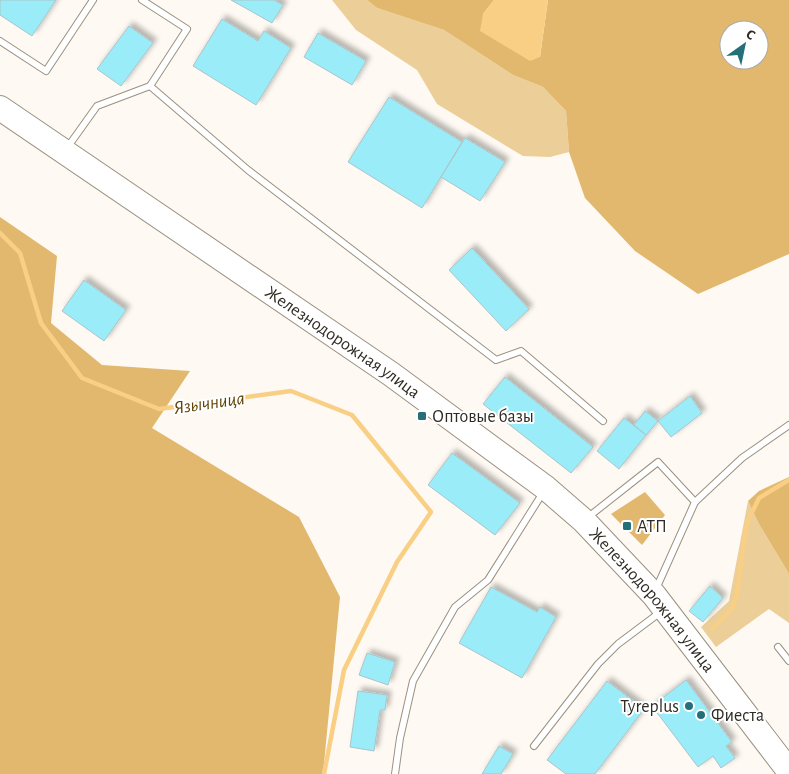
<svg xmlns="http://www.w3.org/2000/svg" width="789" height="774" viewBox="0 0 789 774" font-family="'Alegreya Sans',sans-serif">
  <defs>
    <filter id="shadow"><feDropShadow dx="4" dy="-4" stdDeviation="2.5" flood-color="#0004"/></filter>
  </defs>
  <rect width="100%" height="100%" fill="#fef9f2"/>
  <g fill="#ecce99">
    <path d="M332,0H367L377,8L444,30L513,75L543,87L566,111L569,152L550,157L523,156L437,104L417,70L356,30Z"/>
    <path d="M748,501L759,524L789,574V623L769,609L716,647L701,627L729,601Z"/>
  </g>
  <g fill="#e1b86e" fill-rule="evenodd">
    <path d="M367,0H494L483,14L540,57L548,0H789V254L698,294L635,251L585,198L569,152L566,111L543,87L513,75L444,30L377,8ZM729,30H759V60H729Z"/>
    <path d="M0,217L57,256L51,323L102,365L190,371L152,428L299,517L340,597L323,774H0Z"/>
    <path d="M789,477V574L759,524L748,501L759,491Z"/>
    <path d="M645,492L665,515L642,545L611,514Z"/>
  </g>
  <path fill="#f8cf84" d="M494,0H548L540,57L530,61L480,31L483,14Z"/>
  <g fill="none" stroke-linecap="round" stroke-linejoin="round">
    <g stroke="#f8cf84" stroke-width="4.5">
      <path d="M0,233L20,253L41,323L82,378L159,409L291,391L352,415L431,512L397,562L344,670L324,774"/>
      <path d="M712,629L731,610L736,598L747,523L759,498L789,480"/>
    </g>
  </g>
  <g fill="#99ecf8" stroke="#abc4c8" filter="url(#shadow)">
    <path d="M0,0H56L32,36L0,15Z"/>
    <path d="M231,0H274L283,5L272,23Z"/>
    <path d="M222,19L258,41L264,31L291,48L256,105L193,66Z"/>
    <path d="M129,26L153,43L121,86L97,69Z"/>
    <path d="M318,33L366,61L352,85L304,57Z"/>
    <path d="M389,97L462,142L422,208L348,162Z"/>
    <path d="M465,138L505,162L480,201L441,177Z"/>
    <path d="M472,248L529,309L506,331L449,270Z"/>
    <path d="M84,280L126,310L104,341L62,311Z"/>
    <path d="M505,377L593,447L571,473L483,404Z"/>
    <path d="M690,396L702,413L671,437L658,421Z"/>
    <path d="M645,411L658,421L646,435L634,425Z"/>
    <path d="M624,418L646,435L619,469L597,451Z"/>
    <path d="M452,453L520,503L495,535L428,485Z"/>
    <path d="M710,586L723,598L703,622L689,611Z"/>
    <path d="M491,587L537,612L540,607L556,617L522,678L459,643Z"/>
    <path d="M367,653L395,662L388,685L359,675Z"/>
    <path d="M686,680L732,742L726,746L735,758L721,768L713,756L698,767L652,706Z"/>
    <path d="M607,681L644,709L595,774H566L547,760Z"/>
    <path d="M358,691L387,695L385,710H380L374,751L350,747Z"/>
    <path d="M499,746L513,754L501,774H482Z"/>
  </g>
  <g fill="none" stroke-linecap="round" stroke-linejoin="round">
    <defs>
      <g id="lane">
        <path d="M0,41L46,71L93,0"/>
        <path d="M150,86L248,170L496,360L521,351L603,421"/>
        <path d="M67,148L97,106L150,86L187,29L142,0"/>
        <path d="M695,502L742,458L789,425"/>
        <path d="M587,518L658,462L695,502L656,589"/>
        <path d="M778,647L789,661"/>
        <path d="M534,746L598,664L618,644L662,611"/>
        <path d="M395,774L400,738L413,681L455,607L488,580L544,491"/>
      </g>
      <g id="highway">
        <path id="s1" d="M0,108L391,374L546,488L584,521L654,595L789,771"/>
      </g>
    </defs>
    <use href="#lane" stroke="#9b9180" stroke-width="8"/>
    <use href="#highway" stroke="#9b9180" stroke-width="26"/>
    <use href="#lane" stroke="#fff" stroke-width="6"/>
    <use href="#highway" stroke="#fff" stroke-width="24"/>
  </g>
  <g fill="#256f78" stroke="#fff" stroke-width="2">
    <rect x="417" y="411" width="10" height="10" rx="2.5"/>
    <rect x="622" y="521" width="10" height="10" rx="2.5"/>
    <circle cx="689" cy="706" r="5"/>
    <circle cx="701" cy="715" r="5"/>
  </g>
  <g text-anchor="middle" stroke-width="4" stroke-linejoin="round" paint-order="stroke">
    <g font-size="18" fill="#2f2b24" stroke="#fff">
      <text dy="6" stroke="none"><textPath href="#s1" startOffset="415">Железнодорожная улица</textPath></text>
      <text dy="6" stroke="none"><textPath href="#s1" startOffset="820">Железнодорожная улица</textPath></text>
    </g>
    <g font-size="18" fill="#2f2b24" stroke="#fff" text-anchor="start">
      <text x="432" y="422">Оптовые базы</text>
      <text x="637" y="532">АТП</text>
      <text x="679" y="712" text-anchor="end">Tyreplus</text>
      <text x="711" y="721">Фиеста</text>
    </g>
    <g font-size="19" font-style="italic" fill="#5e4306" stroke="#fff">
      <text transform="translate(209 402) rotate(-8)" y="7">Язычница</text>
    </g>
  </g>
  <g transform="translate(744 45) rotate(33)"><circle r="24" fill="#ffffff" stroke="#acaaa7"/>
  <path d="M0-4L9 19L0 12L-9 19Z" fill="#256f78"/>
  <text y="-8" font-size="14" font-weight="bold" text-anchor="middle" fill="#2f2b24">С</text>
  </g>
</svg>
